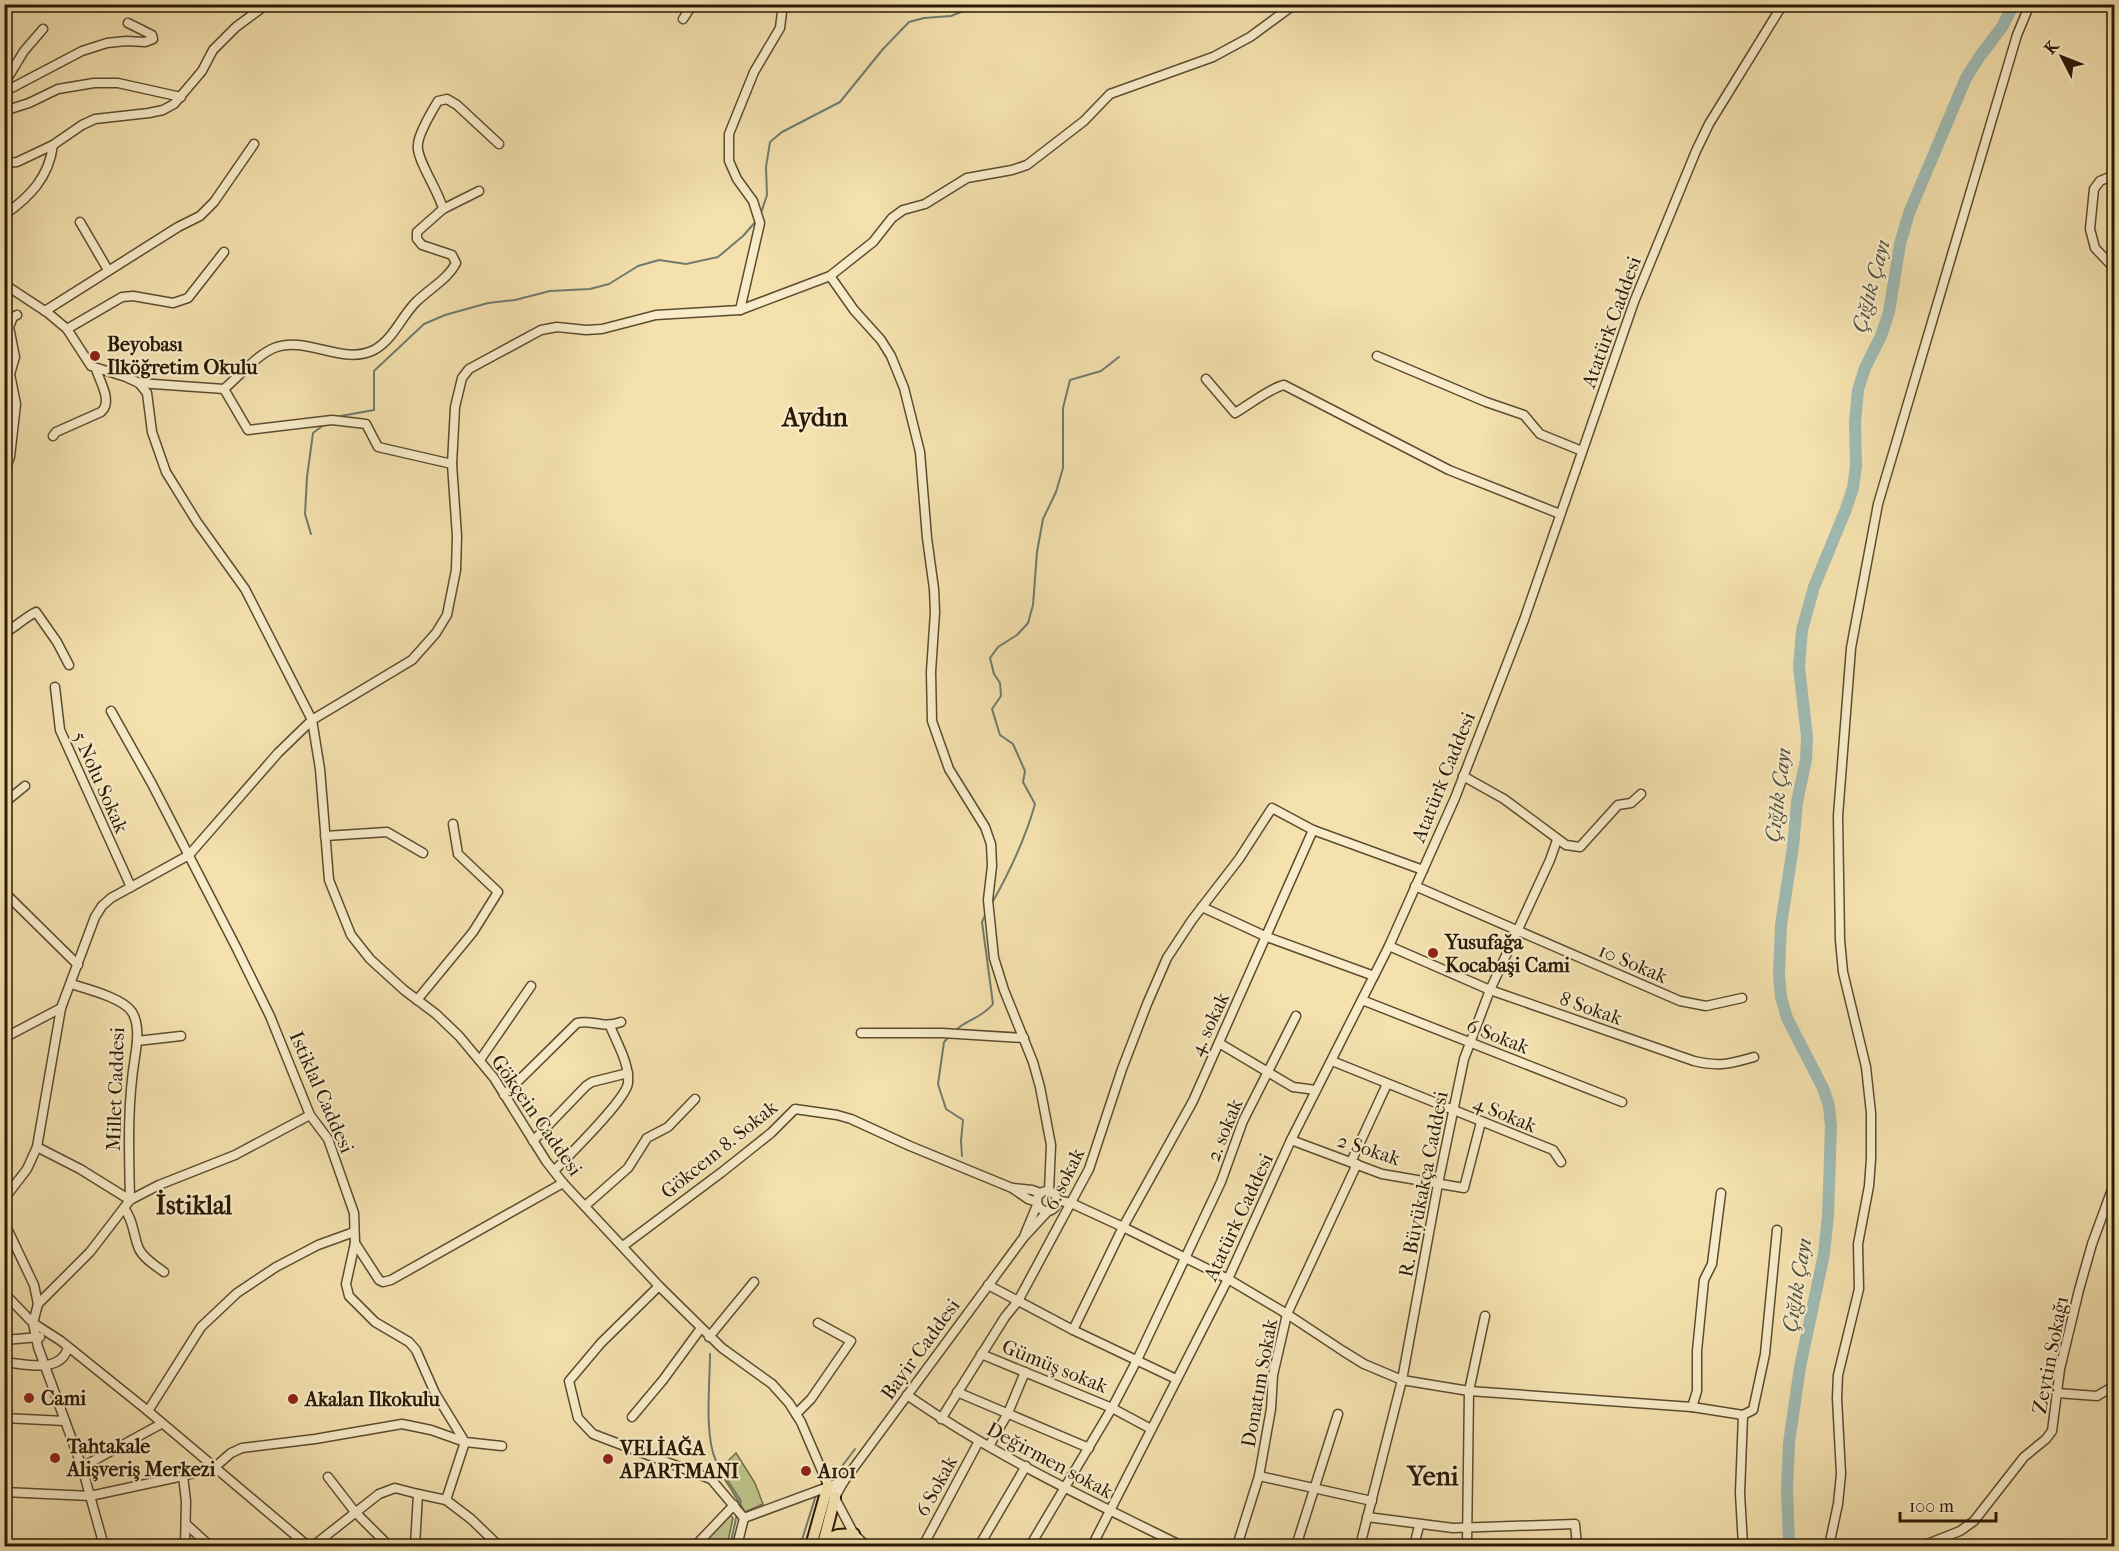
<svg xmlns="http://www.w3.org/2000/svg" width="2119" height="1551" viewBox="0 0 2119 1551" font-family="'IM FELL French Canon',serif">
  <rect width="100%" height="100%" fill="#f4e1ae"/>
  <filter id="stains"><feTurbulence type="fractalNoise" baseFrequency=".00333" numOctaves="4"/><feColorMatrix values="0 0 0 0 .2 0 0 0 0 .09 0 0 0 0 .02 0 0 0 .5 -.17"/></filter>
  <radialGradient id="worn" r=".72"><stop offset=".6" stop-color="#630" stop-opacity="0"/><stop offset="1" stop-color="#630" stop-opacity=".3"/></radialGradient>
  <g fill="#bcc289" stroke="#736e47" stroke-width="1.5">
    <path d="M736,1453L755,1483L763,1504L745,1512L719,1470Z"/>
    <path d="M728,1513L733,1518L727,1546H697Z"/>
  </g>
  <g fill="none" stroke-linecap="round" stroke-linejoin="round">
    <g stroke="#707b6e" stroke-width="2">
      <path d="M760,216L767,195L766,167L770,142L782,132L840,102L883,49L909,22L924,18L951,16L981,4"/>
      <path d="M335,417L374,410V371L424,324L445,315L488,303L515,300L550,291L590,289L609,284L638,266L659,260L686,264L718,257L743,236L757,220"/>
      <path d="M311,534L305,514L307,477L313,433L325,424"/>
      <path d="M992,903C1010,871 1025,840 1035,804L1023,782L1025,771L1013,744L1000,735L992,709L1001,696L1000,683L994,674L990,658L998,647L1017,635L1028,623L1033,605L1037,552L1043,519L1056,492L1063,468V408L1070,380L1101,371L1119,357"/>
      <path d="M954,1032C966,1019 981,1019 993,1004L982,922L986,913"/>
      <path d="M950,1036L944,1042L938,1084L946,1109L963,1120L961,1141L962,1156"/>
      <path d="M710,1354C710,1383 704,1435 716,1461C723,1475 733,1488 741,1501L739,1508"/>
      <path d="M833,1478L855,1449"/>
      <path d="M730,1546L737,1514"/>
      <path d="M800,1546L816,1495"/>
    </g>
    <path stroke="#9fbbb4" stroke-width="12" d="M1789,1546L1787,1488L1789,1443L1800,1367L1824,1254L1828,1216L1831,1126L1829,1106L1823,1088L1787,1018L1781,997L1779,974L1781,925L1793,847L1797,802L1806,760L1807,737L1799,667L1802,630L1814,587L1846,509L1853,488L1856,466L1855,422L1858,390L1865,368L1881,336L1889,312L1900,244L1909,213L1966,78L1980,56L2002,27L2014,4"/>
    <defs>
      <g id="minor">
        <path d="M683,19L693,4"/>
        <path d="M4,84L24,51L43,29"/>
        <path d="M4,92L82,51L107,43L126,41L145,42L153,39L152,35L128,23"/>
        <path d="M4,111L29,103L58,89L94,83H118L181,97"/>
        <path d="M4,163L17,162L53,145L82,125L95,119L149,113L163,110L174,104L202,71L213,50L236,27L267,4"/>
        <path d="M2114,175L2100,181L2094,189L2090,229L2095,248L2114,268"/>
        <path d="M443,209C439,191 415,158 418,144C419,132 432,111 438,101L447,99L457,105L499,144"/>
        <path d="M4,215C30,197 49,177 53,145"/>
        <path d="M80,222L108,270"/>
        <path d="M830,276L854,310L881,340L891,356L904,388L920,452L927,538L934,589L935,612L931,672L932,721L949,769L985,827L991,844L992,866L988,900L994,958L1004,990L1033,1062L1040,1087L1051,1145L1049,1191"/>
        <path d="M4,284L48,313L67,329L91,366L126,377L139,383L147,393L152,432L166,472L197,522L245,589L312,720L320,769L329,880L351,935L370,959L404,990L436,1014L459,1036L494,1078L546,1161L563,1183L659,1286L722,1348L772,1384L789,1403L801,1422L828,1485L854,1534L866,1546"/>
        <path d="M740,310L760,223L753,201L737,179L729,161V134L754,72L780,28L783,4"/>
        <path d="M45,311L178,227L200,216L214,202L254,144"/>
        <path d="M67,329L122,297L133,296L173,303L188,298L224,252"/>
        <path d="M1377,356L1486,402L1524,415L1540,434L1582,451"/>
        <path d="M1206,379L1235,413C1249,405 1270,388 1284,385L1449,470L1560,514"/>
        <path d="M139,383L224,389L248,430L332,420L366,424L378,447L452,464"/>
        <path d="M224,389C238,377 257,355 274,348C306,335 342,366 374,350C393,340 401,317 416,302C429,289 448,279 456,263L452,255L422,245L417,239V232L443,209L479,191"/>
        <path d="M53,436L56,432L101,412C113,402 100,382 96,369"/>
        <path d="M4,472L10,457L16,404L10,374L15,357L9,327L13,317L17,315"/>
        <path d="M4,563V565"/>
        <path d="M4,633C16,627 24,618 36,612L57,642L69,665"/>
        <path d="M55,687L60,730L131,887"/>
        <path d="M111,711L152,784L236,947L270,1016L310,1115L328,1139L354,1213L355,1243L346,1284L349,1296L375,1322L409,1342L416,1350L435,1393L465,1442L502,1446"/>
        <path d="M1463,776L1504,799L1566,845L1580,847L1618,805L1631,803L1641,794"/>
        <path d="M4,803L25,786"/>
        <path d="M325,836L387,832L423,853"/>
        <path d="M1415,886L1680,1001L1706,1006L1742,998"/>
        <path d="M4,892L78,965"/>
        <path d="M1202,907L1267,937L1374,976"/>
        <path d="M1389,946L1490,990L1694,1061C1719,1067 1730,1064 1754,1057"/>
        <path d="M71,984C87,989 123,998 132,1012C140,1025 137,1044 135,1057C127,1105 129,1152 130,1200"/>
        <path d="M417,1000L473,932L498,892L458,854L453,824"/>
        <path d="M1362,1000L1622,1102"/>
        <path d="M861,1033H942L1024,1038"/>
        <path d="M4,1038L61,1008"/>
        <path d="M137,1041L181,1036"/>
        <path d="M1219,1043L1293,1087L1316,1090"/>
        <path d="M480,1060L531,986"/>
        <path d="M1332,1061L1553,1150L1561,1162"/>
        <path d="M504,1095L577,1023C591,1019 603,1029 621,1022"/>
        <path d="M1291,1140L1382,1174L1464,1188L1481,1122"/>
        <path d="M533,1141L586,1086L592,1082L628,1073"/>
        <path d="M37,1147L80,1169L130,1200"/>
        <path d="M1351,1162L1387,1084"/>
        <path d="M554,1171C568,1156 626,1100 628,1083C630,1065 617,1043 610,1026"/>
        <path d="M1013,1188L1032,1190L1040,1193"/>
        <circle cx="1047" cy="1201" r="10"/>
        <path d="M4,1199L27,1169L37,1147L61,1008L95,917L102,906L111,898L189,855L278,753L312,720L412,660L436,633L447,615L456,570L457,536L452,464L455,407L462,378L469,369L541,330L557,327L586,330L602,329L656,315L740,310L830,276L873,242L892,218L903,210L925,204L967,178L1012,170L1027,165L1084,121L1110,94L1213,57L1250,37L1295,4"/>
        <path d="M1056,1200L1071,1203L1123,1227L1228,1279L1287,1314L1343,1351L1364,1364L1402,1380L1469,1391L1692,1407L1743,1415"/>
        <path d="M585,1206L628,1168L647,1138L668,1127L695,1099"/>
        <path d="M124,1208C134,1221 133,1235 139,1249C144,1259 156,1266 164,1272"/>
        <path d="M4,1222L34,1285L38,1304L33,1323L38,1347L82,1467L104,1546"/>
        <path d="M1025,1234L1037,1205"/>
        <path d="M355,1243L379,1280L383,1282L391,1280L563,1183"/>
        <path d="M623,1246L722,1172L771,1133L795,1109L837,1115L851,1119L910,1146L1012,1188L1028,1199L1037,1202"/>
        <path d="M988,1285L1073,1330L1176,1379"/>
        <path d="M659,1286L601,1343L569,1381L578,1418L593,1434L711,1479L744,1518L844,1481"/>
        <path d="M4,1293L33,1323L61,1341L148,1411L308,1546"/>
        <path d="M38,1304L90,1252L130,1200L159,1185L235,1155L310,1115"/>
        <path d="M1073,1330L1123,1227L1193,1101L1313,830"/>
        <path d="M709,1337L754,1282"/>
        <path d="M4,1340L40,1337"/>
        <path d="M981,1354L1112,1408L1151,1429"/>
        <path d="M4,1362C26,1364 60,1374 68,1348"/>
        <path d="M957,1392L1089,1448"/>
        <path d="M2057,1393L2097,1396L2114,1386"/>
        <path d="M907,1395C993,1455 1089,1500 1182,1546"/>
        <path d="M1692,1407L1697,1391V1351L1704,1280L1712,1264L1721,1193"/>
        <path d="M148,1411L201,1327L237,1293L276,1267L318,1245L354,1232"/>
        <path d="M796,1414L811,1399L851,1341L818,1323"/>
        <path d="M1743,1415L1753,1410L1765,1354L1777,1230"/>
        <path d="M632,1417L663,1380L701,1328"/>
        <path d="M4,1418L65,1421"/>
        <path d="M941,1419L1005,1317L1018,1301L1089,1169L1122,1069L1147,1004L1167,958L1192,920L1239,859L1272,808L1313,830L1423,870"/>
        <path d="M989,1446L1008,1413L1025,1372"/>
        <path d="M82,1467L161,1424"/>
        <path d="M183,1476L186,1501L185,1546"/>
        <path d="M1259,1476L1372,1501"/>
        <path d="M328,1477L355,1512L389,1546"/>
        <path d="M4,1492L90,1496L183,1476L215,1467L231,1453L242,1448L315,1439L402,1424L431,1430L465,1442L446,1500L418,1494L415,1546"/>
        <path d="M835,1497L844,1481L1024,1237L1048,1211"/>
        <path d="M446,1500L471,1519L499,1546"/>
        <path d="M1367,1517L1453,1528L1575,1524L1577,1546"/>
        <path d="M186,1524L210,1546"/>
        <path d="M313,1546L379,1494L395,1488L418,1494"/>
        <path d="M695,1546L734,1505"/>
        <path d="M737,1546L744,1518"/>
        <path d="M923,1546L979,1441"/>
        <path d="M979,1546L1026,1466"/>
        <path d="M1030,1546L1112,1408L1137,1360L1221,1182L1243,1121L1296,1016"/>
        <path d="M1092,1546L1228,1279L1291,1140L1389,946L1455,798L1524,620L1634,302L1696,151L1709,124L1783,4"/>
        <path d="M1237,1546L1259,1476L1271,1409L1273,1375L1287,1314L1357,1164"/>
        <path d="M1296,1546L1338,1414"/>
        <path d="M1360,1546L1402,1380L1438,1184L1464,1059L1490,990L1550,860L1557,840"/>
        <path d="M1414,1546L1419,1526"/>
        <path d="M1467,1546L1469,1391L1485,1316"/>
        <path d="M1743,1546L1740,1493L1743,1415"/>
        <path d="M1829,1546L1838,1504L1841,1474L1837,1398L1838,1375L1859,1289L1858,1244L1869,1186L1871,1159V1113L1866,1067L1843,972L1840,940L1838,816L1851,648L1878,504L2017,35L2030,4"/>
        <path d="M1922,1546L1960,1531L1974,1521L2024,1457L2046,1439L2052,1431L2060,1369L2079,1290L2092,1244L2114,1184"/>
      </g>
      <g id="major">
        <path d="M824,1540L835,1497"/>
        <path d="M823,1543L824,1540L838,1535L854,1534"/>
        <path d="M811,1546L828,1485"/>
      </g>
    </defs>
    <use href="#minor" stroke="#5c4c2f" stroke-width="11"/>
    <use href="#major" stroke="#2a1a05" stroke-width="14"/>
    <use href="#minor" stroke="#f8ecca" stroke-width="8"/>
    <use href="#major" stroke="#f4e1ae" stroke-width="10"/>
  </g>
  <g fill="#8f2418" stroke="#f8ecca" stroke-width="2">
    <circle cx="95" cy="356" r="6"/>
    <circle cx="1433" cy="953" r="6"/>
    <circle cx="29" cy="1398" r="6"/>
    <circle cx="293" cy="1399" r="6"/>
    <circle cx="55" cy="1458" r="6"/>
    <circle cx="608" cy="1459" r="6"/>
    <circle cx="806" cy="1471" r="6"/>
  </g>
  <g text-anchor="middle" stroke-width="4.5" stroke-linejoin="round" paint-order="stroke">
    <g font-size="20" fill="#2a1a05" stroke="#f8ecca">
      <text transform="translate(1611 322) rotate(-70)" y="7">Atatürk Caddesi</text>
      <text transform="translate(1443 777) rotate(-68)" y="7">Atatürk Caddesi</text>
      <text transform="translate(101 782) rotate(66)" y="7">5 Nolu Sokak</text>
      <text transform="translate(1633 963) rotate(23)" y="7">10 Sokak</text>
      <text transform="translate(1591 1008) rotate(19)" y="7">8 Sokak</text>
      <text transform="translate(1209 1024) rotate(-65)" y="7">4. sokak</text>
      <text transform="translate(1498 1036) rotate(21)" y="7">6 Sokak</text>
      <text transform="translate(115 1089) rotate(-88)" y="7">Millet Caddesi</text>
      <text transform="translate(322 1092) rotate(66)" y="7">Istiklal Caddesi</text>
      <text transform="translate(1505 1114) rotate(22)" y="7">4 Sokak</text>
      <text transform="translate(537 1115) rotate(55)" y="7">Gökçein Caddesi</text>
      <text transform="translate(1224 1130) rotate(-68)" y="7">2. sokak</text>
      <text transform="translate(719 1149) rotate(-39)" y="7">Gökceın 8. Sokak</text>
      <text transform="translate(1369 1149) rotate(18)" y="7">2 Sokak</text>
      <text transform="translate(1064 1179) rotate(-64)" y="7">6. sokak</text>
      <text transform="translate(1423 1184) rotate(-79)" y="7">R. Büyükakça Caddesi</text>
      <text transform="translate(1238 1217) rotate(-65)" y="7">Atatürk Caddesi</text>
      <text transform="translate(920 1349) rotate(-54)" y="7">Bayir Caddesi</text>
      <text transform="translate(2050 1355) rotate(-79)" y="7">Zeytin Sokağı</text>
      <text transform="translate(1055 1366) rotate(22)" y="7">Gümüş sokak</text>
      <text transform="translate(1259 1383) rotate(-80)" y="7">Donatım Sokak</text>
      <text transform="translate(1050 1460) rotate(28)" y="7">Değirmen sokak</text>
      <text transform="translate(936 1486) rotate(-62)" y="7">6 Sokak</text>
    </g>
    <g font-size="20" font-weight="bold" fill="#2a1a05" stroke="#f8ecca" text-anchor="start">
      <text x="107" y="351">Beyobası<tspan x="107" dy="23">Ilköğretim Okulu</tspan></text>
      <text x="1445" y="949">Yusufağa<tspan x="1445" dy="23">Kocabaşi Cami</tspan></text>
      <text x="41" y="1405">Cami</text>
      <text x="305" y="1406">Akalan Ilkokulu</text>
      <text x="67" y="1453">Tahtakale<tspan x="67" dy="23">Alişveriş Merkezi</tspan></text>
      <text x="620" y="1455">VELİAĞA<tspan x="620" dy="23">APARTMANI</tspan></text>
      <text x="818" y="1478">A101</text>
    </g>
    <g font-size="21" font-style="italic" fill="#535242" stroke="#f8ecca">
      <text transform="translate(1871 286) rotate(-75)" y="7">Çığlık Çayı</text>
      <text transform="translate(1778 795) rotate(-83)" y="7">Çığlık Çayı</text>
      <text transform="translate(1797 1285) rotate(-81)" y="7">Çığlık Çayı</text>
    </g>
    <g font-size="26" font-weight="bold" fill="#2a1a05" stroke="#f8ecca">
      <text x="815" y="426">Aydın</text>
      <text x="194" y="1214">İstiklal</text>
      <text x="1433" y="1485">Yeni</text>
    </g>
  </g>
  <rect width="2119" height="1551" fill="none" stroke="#f4e1ae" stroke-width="24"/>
  <rect x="6" y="6" width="2107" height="1539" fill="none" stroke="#2a1a05" stroke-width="3"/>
  <rect x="12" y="12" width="2095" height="1527" fill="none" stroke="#2a1a05" stroke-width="1.5"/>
  <g transform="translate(2062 57) rotate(312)" stroke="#f8ecca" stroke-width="4.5" paint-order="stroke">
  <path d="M0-4.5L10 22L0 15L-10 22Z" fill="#2a1a05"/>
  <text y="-9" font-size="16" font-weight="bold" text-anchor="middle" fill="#2a1a05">K</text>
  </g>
  <path d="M1900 1512v9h96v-9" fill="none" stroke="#2a1a05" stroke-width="3"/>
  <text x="1909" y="1512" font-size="18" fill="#2a1a05" stroke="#f8ecca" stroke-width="4.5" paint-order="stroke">100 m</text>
  <rect width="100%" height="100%" filter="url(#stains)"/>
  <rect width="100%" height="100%" fill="url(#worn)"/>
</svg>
